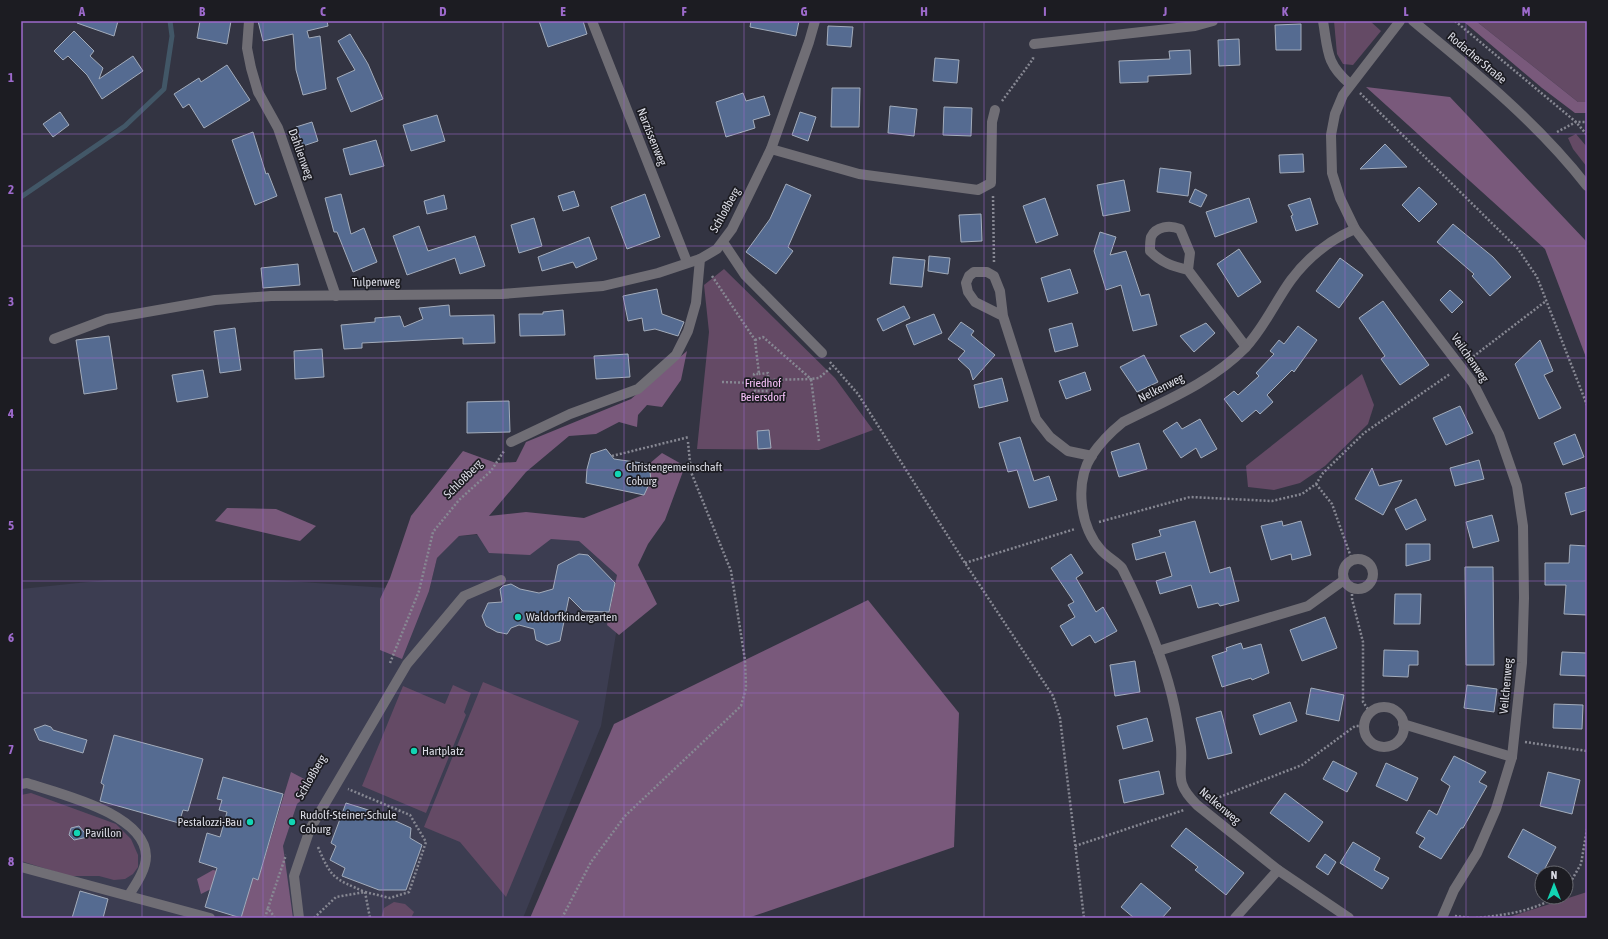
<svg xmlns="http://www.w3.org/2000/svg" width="1608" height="939" viewBox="0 0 1608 939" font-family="'Asap Condensed',sans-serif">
  <rect width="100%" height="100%" fill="#333442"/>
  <path fill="#3c3d51" d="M507,533L631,541L601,726L523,918H21V589L107,580H274L429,591L437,558L459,536Z"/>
  <g fill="#644a65">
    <path d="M1334,21H1370L1381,31L1353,65L1343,64L1337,54Z"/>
    <path d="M1476,21H1587V102H1578Z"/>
    <path d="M1576,134L1587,147V167L1573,149L1568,138Z"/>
    <path d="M724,269L835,378L873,430L819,450L697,449L709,332L704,285Z"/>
    <path d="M1362,374L1374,405L1368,424L1325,466L1300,483L1274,490L1248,487L1246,466Z"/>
    <path d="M483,682L579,721L506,897L460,842L424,827Z"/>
    <path d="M453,685L471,693L464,712L466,715L426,813L362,786L403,686L445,704Z"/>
    <path d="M31,793L116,824L131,839L138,855V867L133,874L125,879L114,880L99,876H69L21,861V795Z"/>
    <path d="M1587,892V918H1506Z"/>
    <path d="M394,902L405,904L414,912L411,918H381L384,908Z"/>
  </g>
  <g fill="#79597b">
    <path d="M1463,21H1476L1578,102H1587V113H1575L1542,88Z"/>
    <path d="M1366,87L1450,97L1585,240L1587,244V360L1545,249Z"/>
    <path d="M687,351L681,380L662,407L647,405L638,415L637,427L619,422L596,434L569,436L526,472L489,516L526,512L584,518L643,495L651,480L649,464L662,453L685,466L665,520L648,544L638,565L657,604L619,635L607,625L617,575L579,541L551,539L530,555L489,553L477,534L459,536L437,558L429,591L402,659L380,650V599L390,578L411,516L463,451L496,463L516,462L526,442L631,399Z"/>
    <path d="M227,508L276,509L316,526L300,541L215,521Z"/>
    <path d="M868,600L959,713L954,847L748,918H530L614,724Z"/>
    <path d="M291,772L308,781V794L297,804L283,846L293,918H241L247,899L211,889L201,894L197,879L213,870L258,880Z"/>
  </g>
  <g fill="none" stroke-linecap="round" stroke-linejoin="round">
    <path stroke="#425767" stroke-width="5" d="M21,197L125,126L164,89L172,36L170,21"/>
  </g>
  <g fill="#556b91" stroke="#a3acbb">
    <path d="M78,21H118L114,36L77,23Z"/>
    <path d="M200,21H231L227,44L197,38Z"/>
    <path d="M258,21H327L328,26L307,31L309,38L320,36L326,89L303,95L296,70L293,34L263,41Z"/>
    <path d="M539,21H583L587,34L548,47Z"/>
    <path d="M751,21H799L796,36L750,27Z"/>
    <path d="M1301,24V50H1276L1275,25Z"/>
    <path d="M828,26L853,27L851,47L827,45Z"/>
    <path d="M74,31L94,51L90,56L103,68L99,79L133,56L143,71L102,99L87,75L68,56L63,60L54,51Z"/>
    <path d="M350,34L368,64L383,99L351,112L337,78L355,70L338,41Z"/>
    <path d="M1239,39L1240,65L1219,66L1218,40Z"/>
    <path d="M1190,50L1191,74L1148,76V82L1120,83L1119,61L1170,59L1169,51Z"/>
    <path d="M935,58L959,60L957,83L933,81Z"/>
    <path d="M227,65L250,100L204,128L189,104L183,108L174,94L199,78L201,82Z"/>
    <path d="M832,88H860L859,127H831Z"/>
    <path d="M743,93L746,101L764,96L770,115L753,120L755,128L726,137L716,102Z"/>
    <path d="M890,106L917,109L914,136L888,133Z"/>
    <path d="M944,107L972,108L971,136L943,135Z"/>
    <path d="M60,112L69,125L53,137L43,124Z"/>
    <path d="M800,112L816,117L808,141L792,135Z"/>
    <path d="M437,115L445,141L411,151L403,125Z"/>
    <path d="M312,122L318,141L303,146L296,127Z"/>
    <path d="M253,132L266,174L268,173L277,196L255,205L232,140Z"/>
    <path d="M376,140L384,166L350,175L343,149Z"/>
    <path d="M1385,144L1407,167L1360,169Z"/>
    <path d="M1303,154L1304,172L1280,173L1279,155Z"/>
    <path d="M1160,168L1191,172L1188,196L1157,192Z"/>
    <path d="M1124,180L1130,211L1103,216L1097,185Z"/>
    <path d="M786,184L811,195L788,247L793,251L776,274L746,252L770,219Z"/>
    <path d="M1419,187L1437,204L1419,222L1402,205Z"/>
    <path d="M1195,189L1207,195L1201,207L1189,202Z"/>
    <path d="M574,191L579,206L563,211L558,196Z"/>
    <path d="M341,194L351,234L364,228L377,262L353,272L337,232H334L325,198Z"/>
    <path d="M645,194L660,237L627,249L611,207Z"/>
    <path d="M444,195L447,209L427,214L424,201Z"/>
    <path d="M1045,198L1058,235L1036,243L1023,206Z"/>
    <path d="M1249,198L1257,222L1215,237L1206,212Z"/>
    <path d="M1310,198L1318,224L1296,231L1291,216L1293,215L1288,205Z"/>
    <path d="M981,214L982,241L961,242L959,215Z"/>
    <path d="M534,218L542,246L519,253L511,225Z"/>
    <path d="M1453,224L1493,257L1511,277L1490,296L1472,276L1474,274L1437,242Z"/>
    <path d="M419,226L428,251L475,236L485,266L460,274L455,258L407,275L393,236Z"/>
    <path d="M1100,232L1116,237L1110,255L1126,251L1141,296L1149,294L1157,325L1133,331L1121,285L1106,290L1094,251Z"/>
    <path d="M589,237L597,259L576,268L573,262L542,271L538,257Z"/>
    <path d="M1239,249L1261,282L1238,297L1217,264Z"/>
    <path d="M929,256L950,258L948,274L928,271Z"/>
    <path d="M893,257L925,260L922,287L890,284Z"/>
    <path d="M1340,258L1363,275L1339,308L1316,291Z"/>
    <path d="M298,264L300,285L263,288L261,268Z"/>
    <path d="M1070,269L1078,293L1048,302L1041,278Z"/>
    <path d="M657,289L662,314L684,322L678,336L655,329L644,331L642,318L628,321L623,296Z"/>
    <path d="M1450,290L1463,302L1452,313L1440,300Z"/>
    <path d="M1383,301L1429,365L1400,385L1381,359L1385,356L1359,318Z"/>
    <path d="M449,305L450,316L494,315L495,343L463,344V338L362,343V348L344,349L341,325L375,322V318L400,316L404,327L423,319L419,308Z"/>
    <path d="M904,306L910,318L883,331L877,319Z"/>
    <path d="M563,310L565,335L520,336L519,314H543V312Z"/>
    <path d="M934,314L942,333L914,345L906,325Z"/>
    <path d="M961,322L974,331L971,335L995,355L973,380L970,370L958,359L965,351L948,339Z"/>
    <path d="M1072,323L1078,346L1055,352L1049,329Z"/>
    <path d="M1206,323L1215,333L1194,352L1180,336Z"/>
    <path d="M1298,326L1317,340L1294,372L1292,370L1267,395L1273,402L1260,414L1256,410L1242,422L1224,399L1234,391L1238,395L1259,376L1256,373L1274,354L1270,351L1279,340L1284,344Z"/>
    <path d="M235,328L241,370L220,373L214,331Z"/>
    <path d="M109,336L117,389L84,394L76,340Z"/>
    <path d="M1540,340L1553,371L1544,375L1561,408L1539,419L1515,364Z"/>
    <path d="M322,349L324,377L295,379L294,351Z"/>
    <path d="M628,354L630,377L596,379L594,356Z"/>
    <path d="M1144,355L1158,382L1137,392L1120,367Z"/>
    <path d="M203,370L208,397L177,402L172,375Z"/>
    <path d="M1085,372L1091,390L1066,399L1059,381Z"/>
    <path d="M1002,378L1008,401L979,408L974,385Z"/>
    <path d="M509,401L510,432L467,433V402Z"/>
    <path d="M1460,406L1473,433L1446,445L1433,418Z"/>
    <path d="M1200,419L1217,449L1201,458L1196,448L1181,458L1163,431L1177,422L1182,429Z"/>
    <path d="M769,430L771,448L758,449L757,431Z"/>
    <path d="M1575,434L1584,457L1563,465L1554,443Z"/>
    <path d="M1020,437L1034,481L1049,476L1057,500L1029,508L1017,470L1008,472L999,443Z"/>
    <path d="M1139,443L1147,469L1119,477L1111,452Z"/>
    <path d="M606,449L614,459L649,464L651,480L644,495L586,483L587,469L591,454Z"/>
    <path d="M1479,460L1484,479L1455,486L1450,468Z"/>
    <path d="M1372,468L1379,486L1402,480L1383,515L1355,499Z"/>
    <path d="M1587,487V510L1571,515L1565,493Z"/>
    <path d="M1416,499L1426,520L1406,530L1395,509Z"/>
    <path d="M1492,515L1499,541L1473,548L1466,522Z"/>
    <path d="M1195,521L1210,573L1230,567L1239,601L1220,606L1218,603L1198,608L1191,585L1160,594L1156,581L1172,576L1165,552L1136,560L1132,544L1161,536L1159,530Z"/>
    <path d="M1282,521L1283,526L1301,521L1311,555L1292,560L1291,554L1271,560L1261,526Z"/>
    <path d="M1406,544H1430V560L1406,566Z"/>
    <path d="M1570,545L1587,546V615L1564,614L1566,585H1545V563H1569Z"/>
    <path d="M579,554L588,555L615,583L609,612L583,611L569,597L560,641L547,645L536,640L534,629L519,625L511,628L507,634L497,632L486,626L482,616L488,603L502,602L500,589L503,586L511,584L520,589L539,593L553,589L558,565Z"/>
    <path d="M1071,554L1083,573L1076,578L1096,612L1103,607L1117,631L1095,643L1090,635L1072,646L1060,626L1075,617L1068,605L1074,602L1051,568Z"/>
    <path d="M1465,567H1493L1494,665H1466Z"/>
    <path d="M1395,594H1421L1420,624H1394Z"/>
    <path d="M1325,617L1337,648L1302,661L1290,630Z"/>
    <path d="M1241,643L1243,649L1261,644L1269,673L1252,680L1251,678L1222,687L1212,656L1227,651L1226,648Z"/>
    <path d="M1384,650L1418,651V665H1409L1408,677L1383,676Z"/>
    <path d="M1562,652L1587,653V676L1560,675Z"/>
    <path d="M1135,661L1140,692L1115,696L1110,665Z"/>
    <path d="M1467,685L1497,689L1494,712L1464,708Z"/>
    <path d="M1311,688L1344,695L1339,721L1306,714Z"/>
    <path d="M1290,702L1297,721L1260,735L1253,715Z"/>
    <path d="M1554,704L1583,705L1582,729L1553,728Z"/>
    <path d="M1221,711L1232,753L1208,759L1196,718Z"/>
    <path d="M1147,718L1153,741L1123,749L1117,726Z"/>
    <path d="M45,725L51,727L53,730L87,740L83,753L39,740L34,729Z"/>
    <path d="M114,735L203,759L188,811L183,810L179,823L100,801L104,785L101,783Z"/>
    <path d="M1454,756L1486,772L1479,782L1487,786L1463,828H1461L1441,859L1419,847L1425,838L1416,833L1429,810L1437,815L1450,786L1441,780Z"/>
    <path d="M1333,761L1357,773L1347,792L1323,779Z"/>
    <path d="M1386,763L1418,778L1407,801L1376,786Z"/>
    <path d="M1159,771L1164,794L1124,803L1119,780Z"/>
    <path d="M1548,772L1580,780L1572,814L1540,806Z"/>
    <path d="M223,777L283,794L258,880L253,878L241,918L205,907L217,868L199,862L207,833L220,837L227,812L219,810L222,800L217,799Z"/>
    <path d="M1285,793L1323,822L1309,842L1270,813Z"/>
    <path d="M346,803L378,813L411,828L410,838L422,845L406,890H379L342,876L345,868L330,860L336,846L331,843Z"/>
    <path d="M79,826L88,837L74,840L69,835L71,828Z"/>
    <path d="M1186,828L1244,873L1226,895L1195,870L1198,867L1171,846Z"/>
    <path d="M1523,829L1556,847L1541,876L1508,857Z"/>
    <path d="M1353,842L1380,858L1374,870L1389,878L1382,889L1340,863Z"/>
    <path d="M1325,854L1336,862L1328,875L1316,867Z"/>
    <path d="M1141,883L1171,908L1162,918H1134L1121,907Z"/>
    <path d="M80,891L108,899L103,918H72Z"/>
  </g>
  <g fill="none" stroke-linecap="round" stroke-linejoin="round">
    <g stroke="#878893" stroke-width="2.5" stroke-dasharray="2 2" stroke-linecap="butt">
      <path d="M1455,21L1576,122L1587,135"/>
      <path d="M1360,93L1518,249L1537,277L1587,405"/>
      <path d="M1002,101L1033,59V56"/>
      <path d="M1557,132L1576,122H1587"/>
      <path d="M993,196L994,263"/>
      <path d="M712,276L755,340L759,374H754L755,391H768V373L759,374"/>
      <path d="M755,340L763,337L811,379L768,380"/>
      <path d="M1470,359L1546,301"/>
      <path d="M830,362L858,394L965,563L1053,696L1060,718L1084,918"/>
      <path d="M722,382L754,383"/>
      <path d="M819,441L811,379L819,378L833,366"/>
      <path d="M612,456L689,437"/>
      <path d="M1316,484L1332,504L1352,560"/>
      <path d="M1099,522L1190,497L1272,501L1302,494L1316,484L1323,473L1364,433L1450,374"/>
      <path d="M965,563L1075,529"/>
      <path d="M1352,590V599L1363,642V702L1370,712"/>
      <path d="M390,663L419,591L433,532L459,500L491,471L504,451"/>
      <path d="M1525,742L1587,751"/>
      <path d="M1212,800L1302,765L1355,726H1364"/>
      <path d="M1075,846L1184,810"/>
      <path d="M318,847C332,880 334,878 365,892L370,918"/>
      <path d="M1566,890L1581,864L1587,829"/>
      <path d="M1455,916L1471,918"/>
      <path d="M265,918L268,908"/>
      <path d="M275,918L268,908L286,855"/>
      <path d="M314,918L336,897L365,892L390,898L409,892L426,842L410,815L348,789"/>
      <path d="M562,918L591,862L625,816L741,706L746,688L745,660L731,571L691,472L688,442"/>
      <path d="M1476,918C1503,915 1532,912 1555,897"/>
    </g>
    <g stroke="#706e75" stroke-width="10">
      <path d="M249,21L247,48L251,68L258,92L278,128L336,296"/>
      <path d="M592,21L687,262"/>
      <path d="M1323,21C1328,51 1326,64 1350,84"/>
      <path d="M1400,21L1343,95L1335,114L1331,135L1332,173L1340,198L1355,229L1473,383L1499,434L1517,486L1523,526L1524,598L1522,663L1512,757L1496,809L1477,853L1454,890L1442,918"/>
      <path d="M1413,21C1475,72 1537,122 1587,186"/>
      <path d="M1034,44L1195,26L1213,21"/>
      <path d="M771,149L859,174L978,190L991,183L992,122L995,110"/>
      <path d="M723,242L745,275L822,353"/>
      <path d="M1188,270C1172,266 1162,263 1150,251C1150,247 1150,241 1151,237C1156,226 1170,225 1180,229L1190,253L1188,270L1246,347"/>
      <path d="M1003,316L975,302L968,292L966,283L969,276L974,272H987L994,276L1000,291L1003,316L1036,419L1050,437L1068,451L1092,456"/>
      <path d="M54,339L107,319L215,300L271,296L502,294L603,286L658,273L700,259"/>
      <path d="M511,442L570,414L638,389L676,355L688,331L696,303L700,259L717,249L732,229L771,149L809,42L815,21"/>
      <circle cx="1358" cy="574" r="15"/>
      <path d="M1158,651L1308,606L1344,580"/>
      <circle cx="1384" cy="727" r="20"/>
      <path d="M1403,724L1512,757"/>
      <path d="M21,784L27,783C59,794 145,813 146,856C146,870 136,884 129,895"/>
      <path d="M21,867L210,918"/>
      <path d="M299,918L294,876L310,829L407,664L464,596L501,580"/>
      <path d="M1235,918L1278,870"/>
      <path d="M1349,918L1278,870L1197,805C1173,781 1183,775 1181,747C1179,730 1176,712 1172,696C1161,652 1142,608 1122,568C1116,561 1107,557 1101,550C1080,527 1074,483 1092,455C1100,443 1112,431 1123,422C1165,401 1212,382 1245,348C1264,328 1275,302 1291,280C1308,257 1330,240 1355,229"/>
    </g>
  </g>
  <path fill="none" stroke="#9d6acc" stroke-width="1" stroke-opacity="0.55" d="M142,21V918M263,21V918M383,21V918M503,21V918M624,21V918M744,21V918M864,21V918M984,21V918M1105,21V918M1225,21V918M1345,21V918M1466,21V918M21,134H1587M21,246H1587M21,358H1587M21,470H1587M21,581H1587M21,693H1587M21,805H1587"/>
  <g fill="#12d5b4" stroke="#1c1c22" stroke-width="1.5">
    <circle cx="618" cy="474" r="4"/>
    <circle cx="518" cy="617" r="4"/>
    <circle cx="414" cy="751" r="4"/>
    <circle cx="250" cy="822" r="4"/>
    <circle cx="292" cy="822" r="4"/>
    <circle cx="77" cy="833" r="4"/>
  </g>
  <g text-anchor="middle" stroke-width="3.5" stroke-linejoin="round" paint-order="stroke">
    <g font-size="12" fill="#dbdce5" stroke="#1c1c22">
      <text transform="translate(1477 58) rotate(40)" y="4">Rodacher Straße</text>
      <text transform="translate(652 137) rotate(68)" y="4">Narzissenweg</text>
      <text transform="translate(301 154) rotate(70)" y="4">Dahlienweg</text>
      <text transform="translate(725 210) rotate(-61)" y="4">Schloßberg</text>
      <text transform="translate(376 282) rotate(-1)" y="4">Tulpenweg</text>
      <text transform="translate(1470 358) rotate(55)" y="4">Veilchenweg</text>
      <text transform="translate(1161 388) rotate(-27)" y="4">Nelkenweg</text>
      <text transform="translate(463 479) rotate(-45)" y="4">Schloßberg</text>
      <text transform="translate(1506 686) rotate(-85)" y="4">Veilchenweg</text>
      <text transform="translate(311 777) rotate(-60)" y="4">Schloßberg</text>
      <text transform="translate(1220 806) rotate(40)" y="4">Nelkenweg</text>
    </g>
    <g font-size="12" fill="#f7c1f9" stroke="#1c1c22">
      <text x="763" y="387">Friedhof<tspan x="763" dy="14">Beiersdorf</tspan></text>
    </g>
    <g font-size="12" fill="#dbdce5" stroke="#1c1c22" text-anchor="start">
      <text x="626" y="471">Christengemeinschaft<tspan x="626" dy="14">Coburg</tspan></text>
      <text x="526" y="621">Waldorfkindergarten</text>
      <text x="422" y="755">Hartplatz</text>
      <text x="300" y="819">Rudolf-Steiner-Schule<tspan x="300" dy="14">Coburg</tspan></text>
      <text x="242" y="826" text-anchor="end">Pestalozzi-Bau</text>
      <text x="85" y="837">Pavillon</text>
    </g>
  </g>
  <rect width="1608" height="939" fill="none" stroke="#1c1c22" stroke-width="44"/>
  <g transform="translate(1554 885)"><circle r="19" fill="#1c1c22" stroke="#686970"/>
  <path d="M0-3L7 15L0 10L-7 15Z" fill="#12d5b4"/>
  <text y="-6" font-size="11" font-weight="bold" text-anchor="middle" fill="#dbdce5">N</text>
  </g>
  <rect x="22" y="22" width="1564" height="895" fill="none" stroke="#9d6acc" stroke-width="1.5"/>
  <g font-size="13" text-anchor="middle" font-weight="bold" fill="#9d6acc">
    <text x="82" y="16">A</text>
    <text x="202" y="16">B</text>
    <text x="323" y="16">C</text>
    <text x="443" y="16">D</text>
    <text x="563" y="16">E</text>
    <text x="684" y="16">F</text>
    <text x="804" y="16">G</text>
    <text x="924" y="16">H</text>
    <text x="1045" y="16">I</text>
    <text x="1165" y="16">J</text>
    <text x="1285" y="16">K</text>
    <text x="1406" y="16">L</text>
    <text x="1526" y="16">M</text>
    <text x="11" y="82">1</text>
    <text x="11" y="194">2</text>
    <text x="11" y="306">3</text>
    <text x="11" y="418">4</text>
    <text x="11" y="530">5</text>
    <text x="11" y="642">6</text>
    <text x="11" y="754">7</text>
    <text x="11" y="866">8</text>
  </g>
</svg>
